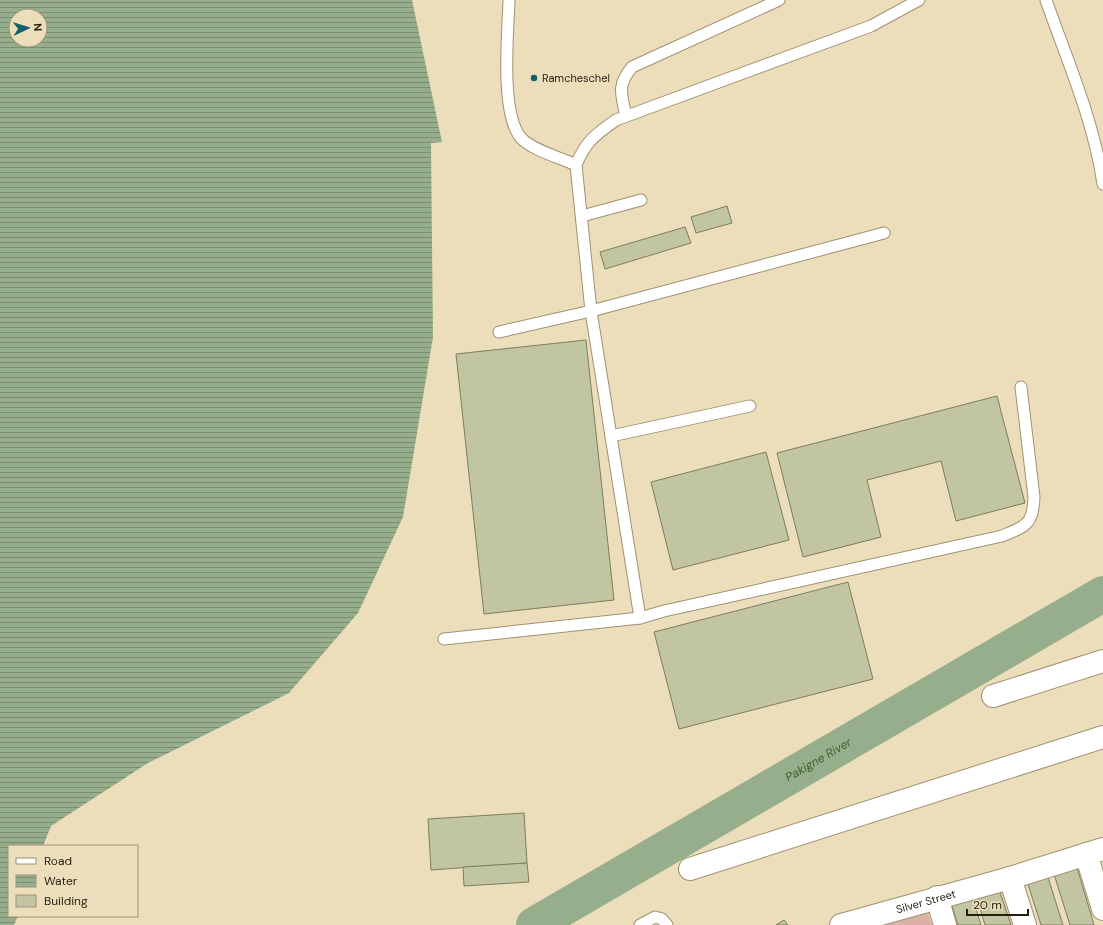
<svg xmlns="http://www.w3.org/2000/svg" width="1103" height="925" viewBox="0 0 1103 925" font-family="'DM Sans',sans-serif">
  <defs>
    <pattern id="water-rules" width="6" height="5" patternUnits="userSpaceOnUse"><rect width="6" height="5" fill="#97ae8c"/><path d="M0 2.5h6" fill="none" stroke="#7b8d71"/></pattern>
  </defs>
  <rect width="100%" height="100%" fill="#eddebb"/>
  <path fill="#dcb1a5" d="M927,909L932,925H887L886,922Z"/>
  <path fill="url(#water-rules)" fill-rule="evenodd" d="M0,0H412L442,142L431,143L433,337L403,517L358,613L289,693L148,763L51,826L43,846H9V916H18L14,925H0ZM16,16H40V40H16Z"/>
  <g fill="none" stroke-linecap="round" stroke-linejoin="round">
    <path stroke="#97ae8c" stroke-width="36" id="s1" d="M534,925L1103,594"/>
  </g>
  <g fill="#c2c5a1" stroke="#7b7d5c">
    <path d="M727,206L732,223L696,233L691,217Z"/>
    <path d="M685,227L691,243L605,269L600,252Z"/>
    <path d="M586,340L614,600L484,614L456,354Z"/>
    <path d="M997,396L1025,503L956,521L941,461L867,480L881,537L803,557L777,453Z"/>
    <path d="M766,452L789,540L673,570L651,482Z"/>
    <path d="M848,582L873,679L679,729L654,632Z"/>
    <path d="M524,813L527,863L431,870L428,819Z"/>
    <path d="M527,863L529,882L464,886L463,867Z"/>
    <path d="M1076,864L1094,925H1070L1053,871Z"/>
    <path d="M1046,871L1063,925H1041L1026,878Z"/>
    <path d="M1000,892L1011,925H985L977,899Z"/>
    <path d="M973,899L981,925H958L952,906Z"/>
    <path d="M784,920L788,925H776Z"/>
  </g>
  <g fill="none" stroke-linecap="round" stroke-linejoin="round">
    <defs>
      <g id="lane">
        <path d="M509,0C508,34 500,113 521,138C532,150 561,158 576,165"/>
        <path d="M919,0L871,26L616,120C595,135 586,141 576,165L591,311L640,618L664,611L1002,536C1026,526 1033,525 1034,497L1021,387"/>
        <path d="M1046,0C1067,60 1094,121 1103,184"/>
        <path d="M626,116C621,94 617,85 632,67L779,0"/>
        <path d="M582,216L641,200"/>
        <path d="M499,332L591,311L884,233"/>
        <path d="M611,436L750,406"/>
        <path d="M444,639L640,618"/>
        <path d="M640,925L655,917L662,919L667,925"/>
      </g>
      <g id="street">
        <path d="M993,696L1103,661"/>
        <path d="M1086,854L1103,909"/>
        <path d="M690,869L1103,737"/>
        <path d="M1010,878L1025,925"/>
        <path d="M937,897L945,925"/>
        <path id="s2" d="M841,925L1010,878L1103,849"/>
      </g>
    </defs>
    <use href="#lane" stroke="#a09171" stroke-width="13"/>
    <use href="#street" stroke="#a09171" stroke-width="24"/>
    <use href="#lane" stroke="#fff" stroke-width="11"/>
    <use href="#street" stroke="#fff" stroke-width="22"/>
  </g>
  <circle fill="#12606a" stroke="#eddebb" stroke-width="1.5" cx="534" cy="78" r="4"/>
  <g text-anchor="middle" stroke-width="3.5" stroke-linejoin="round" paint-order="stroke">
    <g font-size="11" fill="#241e11" stroke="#eddebb" text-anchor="start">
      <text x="542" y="82">Ramcheschel</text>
    </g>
    <g font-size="11" fill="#241e11" stroke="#eddebb">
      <text dy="4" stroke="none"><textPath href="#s2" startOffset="88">Silver Street</textPath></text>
    </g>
    <g font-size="12" font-style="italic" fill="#3f5f2c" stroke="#eddebb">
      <text dy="4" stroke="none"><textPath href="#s1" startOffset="329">Pakigne River</textPath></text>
    </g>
  </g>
  <rect x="8" y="845" width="130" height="72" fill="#eddebb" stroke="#9d9177"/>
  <rect x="16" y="858" width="20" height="6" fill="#ffffff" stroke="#9d9177"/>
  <text x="44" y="865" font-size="12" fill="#241e11">Road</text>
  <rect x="16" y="875" width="20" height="12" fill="url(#water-rules)" stroke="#9d9177"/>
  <text x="44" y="885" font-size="12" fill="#241e11">Water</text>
  <rect x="16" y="895" width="20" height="12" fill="#c2c5a1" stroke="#9d9177"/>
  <text x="44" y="905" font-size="12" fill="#241e11">Building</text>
  <g transform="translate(28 28) rotate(86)"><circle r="19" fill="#eddebb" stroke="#9d9177"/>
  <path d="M0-3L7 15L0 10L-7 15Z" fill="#12606a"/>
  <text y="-6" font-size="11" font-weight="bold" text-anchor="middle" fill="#241e11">N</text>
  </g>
  <path d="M967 909v6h61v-6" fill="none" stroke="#241e11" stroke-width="2"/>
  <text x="973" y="909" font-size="12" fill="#241e11" stroke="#eddebb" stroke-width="3" paint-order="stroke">20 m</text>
</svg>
